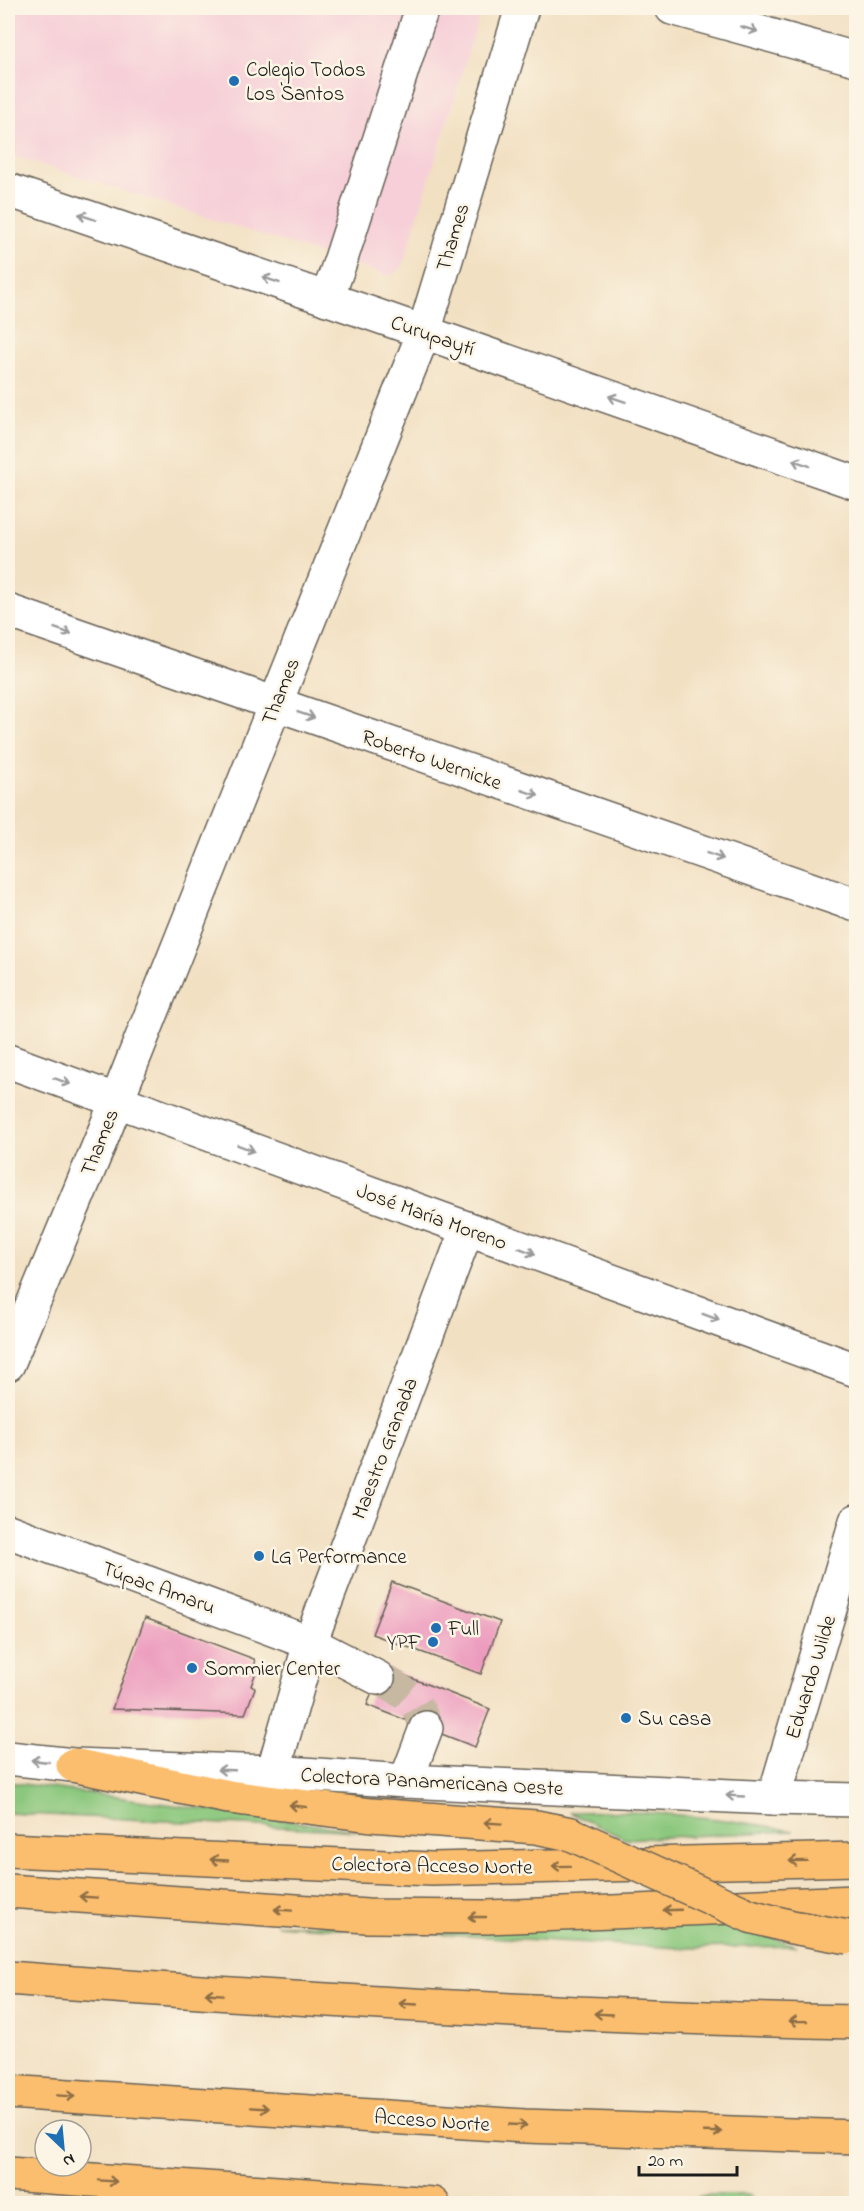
<svg xmlns="http://www.w3.org/2000/svg" width="864" height="2211" viewBox="0 0 864 2211" font-family="'Indie Flower',sans-serif">
  <rect width="100%" height="100%" fill="#fcf5e5"/>
  <filter id="ink" filterUnits="userSpaceOnUse"><feTurbulence type="fractalNoise" baseFrequency=".0167" numOctaves="2"/><feDisplacementMap in="SourceGraphic" scale="12" xChannelSelector="R" yChannelSelector="G"/><feConvolveMatrix kernelMatrix="1 2 1 2 8 2 1 2 1" color-interpolation-filters="sRGB"/></filter>
  <filter id="wash" filterUnits="userSpaceOnUse"><feTurbulence type="fractalNoise" baseFrequency=".008" numOctaves="4" result="noise"/><feDisplacementMap in="SourceGraphic" scale="24" xChannelSelector="R" yChannelSelector="G"/><feGaussianBlur stdDeviation="1.35" result="paint"/><feColorMatrix in="noise" values="0 0 0 0 0 0 0 0 0 0 0 0 0 0 0 0 0 1.4 0 .05"/><feComposite in="paint" operator="in"/></filter>
  <g filter="url(#wash)">
    <rect width="100%" height="100%" fill="#f2e0c2"/>
    <path fill="#f6cfd8" d="M8,8H482L402,268L389,276L8,154Z"/>
    <g fill="#8bc77d" stroke="#54724c" stroke-width="1.5">
      <path d="M8,1782L361,1831L8,1813Z"/>
      <path d="M569,1812C644,1809 720,1817 794,1831L625,1839Z"/>
      <path d="M714,1918L797,1946L681,1948L276,1925Z"/>
      <path d="M710,2195H750L755,2203H677Z"/>
    </g>
    <g id="blocks">
      <g fill="#ec9abd">
        <path d="M392,1582L500,1622L481,1674L372,1634Z"/>
        <path d="M145,1618L254,1659L257,1669L251,1686L255,1688L245,1714L112,1709Z"/>
        <path d="M383,1667L490,1709L475,1747L367,1705Z"/>
      </g>
    </g>
  </g>
  <g filter="url(#ink)">
    <use href="#blocks" fill-opacity="0" stroke="#676156" stroke-width="1.5"/>
    <g fill="none" stroke-linecap="round" stroke-linejoin="round">
      <path stroke="#c7b9a1" stroke-width="33" stroke-dasharray="33 16" stroke-linecap="butt" d="M378,1678C406,1693 416,1697 426,1728"/>
      <defs>
        <g id="minor">
          <path d="M672,8L856,59"/>
          <path d="M8,190L372,314L856,483"/>
          <path d="M327,299L340,262L422,8"/>
          <path d="M8,611L856,905"/>
          <path d="M8,1061L856,1370"/>
          <path d="M8,1364L101,1140L424,332L522,8"/>
          <path d="M8,1531L310,1643L378,1678"/>
          <path d="M8,1758L73,1765L273,1772L406,1781L774,1798L856,1800"/>
          <path d="M273,1772L310,1643L467,1229"/>
          <path d="M406,1781L426,1728"/>
          <path d="M774,1798L856,1521"/>
        </g>
        <g id="highway">
          <path d="M73,1765L229,1797L371,1815L536,1827L571,1834"/>
          <path d="M8,1850L432,1869L856,1859"/>
          <path d="M8,1891L367,1916L487,1917L856,1902"/>
          <path d="M8,1978C290,2000 573,2016 856,2022"/>
          <path d="M8,2092L525,2126L856,2137"/>
          <path d="M8,2174L433,2204"/>
        </g>
      </defs>
      <use href="#minor" stroke="#676156" stroke-width="36"/>
      <use href="#highway" stroke="#676156" stroke-width="36"/>
      <use href="#minor" stroke="#fff" stroke-width="33"/>
      <use href="#highway" stroke="#fbbe6e" stroke-width="33"/>
      <defs>
        <path id="highway-bridge" d="M571,1834L750,1916L792,1927L848,1937"/>
      </defs>
      <use href="#highway-bridge" stroke="#676156" stroke-width="36" stroke-linecap="butt"/>
      <use href="#highway-bridge" stroke="#fbbe6e" stroke-width="33"/>
    </g>
    <defs><path id="oneway-shaft" d="M-6 0H5M1.5-3L5.5 0L1.5 3" fill="none" stroke-width="1.6" stroke-linecap="round" stroke-linejoin="round" transform="scale(1.5)"/></defs>
    <g stroke="#999">
      <use href="#oneway-shaft" transform="translate(749 29) rotate(16)"/>
      <use href="#oneway-shaft" transform="translate(87 217) rotate(-161)"/>
      <use href="#oneway-shaft" transform="translate(271 280) rotate(-161)"/>
      <use href="#oneway-shaft" transform="translate(617 399) rotate(-161)"/>
      <use href="#oneway-shaft" transform="translate(801 463) rotate(-161)"/>
      <use href="#oneway-shaft" transform="translate(63 631) rotate(19)"/>
      <use href="#oneway-shaft" transform="translate(306 715) rotate(19)"/>
      <use href="#oneway-shaft" transform="translate(530 793) rotate(19)"/>
      <use href="#oneway-shaft" transform="translate(715 856) rotate(19)"/>
      <use href="#oneway-shaft" transform="translate(62 1081) rotate(20)"/>
      <use href="#oneway-shaft" transform="translate(246 1148) rotate(20)"/>
      <use href="#oneway-shaft" transform="translate(527 1251) rotate(20)"/>
      <use href="#oneway-shaft" transform="translate(711 1317) rotate(20)"/>
      <use href="#oneway-shaft" transform="translate(40 1761) rotate(-174)"/>
      <use href="#oneway-shaft" transform="translate(226 1770) rotate(-178)"/>
      <use href="#oneway-shaft" transform="translate(735 1796) rotate(-177)"/>
    </g>
    <g stroke="#8c6d45">
      <use href="#oneway-shaft" transform="translate(298 1806) rotate(-173)"/>
      <use href="#oneway-shaft" transform="translate(493 1823) rotate(-176)"/>
      <use href="#oneway-shaft" transform="translate(219 1860) rotate(-177)"/>
      <use href="#oneway-shaft" transform="translate(798 1861) rotate(179)"/>
      <use href="#oneway-shaft" transform="translate(561 1866) rotate(179)"/>
      <use href="#oneway-shaft" transform="translate(88 1897) rotate(-176)"/>
      <use href="#oneway-shaft" transform="translate(283 1910) rotate(-176)"/>
      <use href="#oneway-shaft" transform="translate(672 1910) rotate(178)"/>
      <use href="#oneway-shaft" transform="translate(477 1917) rotate(-180)"/>
      <use href="#oneway-shaft" transform="translate(214 1994) rotate(-176)"/>
      <use href="#oneway-shaft" transform="translate(408 2004) rotate(-177)"/>
      <use href="#oneway-shaft" transform="translate(603 2014) rotate(-177)"/>
      <use href="#oneway-shaft" transform="translate(798 2021) rotate(-179)"/>
      <use href="#oneway-shaft" transform="translate(66 2096) rotate(4)"/>
      <use href="#oneway-shaft" transform="translate(260 2108) rotate(4)"/>
      <use href="#oneway-shaft" transform="translate(518 2125) rotate(3)"/>
      <use href="#oneway-shaft" transform="translate(713 2132) rotate(2)"/>
      <use href="#oneway-shaft" transform="translate(108 2181) rotate(4)"/>
    </g>
  </g>
  <g fill="#1f6fb2" stroke="#fcf5e5" stroke-width="2">
    <circle cx="234" cy="81" r="6"/>
    <circle cx="259" cy="1556" r="6"/>
    <circle cx="436" cy="1628" r="6"/>
    <circle cx="433" cy="1642" r="6"/>
    <circle cx="192" cy="1668" r="6"/>
    <circle cx="626" cy="1718" r="6"/>
  </g>
  <g text-anchor="middle" stroke-width="5" stroke-linejoin="round" paint-order="stroke">
    <g font-size="21" fill="#1c1c1c" stroke="#fcf5e5" text-anchor="start">
      <text x="246" y="76">Colegio Todos<tspan x="246" dy="24">Los Santos</tspan></text>
      <text x="271" y="1563">LG Performance</text>
      <text x="448" y="1635">Full</text>
      <text x="421" y="1649" text-anchor="end">YPF</text>
      <text x="204" y="1675">Sommier Center</text>
      <text x="638" y="1725">Su casa</text>
    </g>
    <g font-size="21" fill="#1c1c1c" stroke="#fcf5e5">
      <text transform="translate(452 237) rotate(-73)" y="7">Thames</text>
      <text transform="translate(433 335) rotate(19)" y="7">Curupaytí</text>
      <text transform="translate(280 691) rotate(-68)" y="7">Thames</text>
      <text transform="translate(432 759) rotate(19)" y="7">Roberto Wernicke</text>
      <text transform="translate(99 1142) rotate(-68)" y="7">Thames</text>
      <text transform="translate(432 1216) rotate(20)" y="7">José María Moreno</text>
      <text transform="translate(384 1448) rotate(-69)" y="7">Maestro Granada</text>
      <text transform="translate(159 1587) rotate(20)" y="7">Túpac Amaru</text>
      <text transform="translate(810 1677) rotate(-73)" y="7">Eduardo Wilde</text>
      <text transform="translate(432 1781) rotate(3)" y="7">Colectora Panamericana Oeste</text>
      <text transform="translate(432 1865) rotate(1)" y="7">Colectora Acceso Norte</text>
      <text transform="translate(432 2120) rotate(4)" y="7">Acceso Norte</text>
    </g>
  </g>
  <rect width="864" height="2211" fill="none" stroke="#fcf5e5" stroke-width="30"/>
  <g transform="translate(63 2148) rotate(154)"><circle r="28" fill="#fcf5e5" stroke="#a29e95" stroke-width="1.5"/>
  <path d="M0-4.5L10 22L0 15L-10 22Z" fill="#1f6fb2"/>
  <text y="-9" font-size="16" font-weight="bold" text-anchor="middle" fill="#1c1c1c">N</text>
  </g>
  <path d="M639 2166v9h98v-9" fill="none" stroke="#1c1c1c" stroke-width="3"/>
  <text x="648" y="2166" font-size="18" fill="#1c1c1c" stroke="#fcf5e5" stroke-width="4.5" paint-order="stroke">20 m</text>
</svg>
